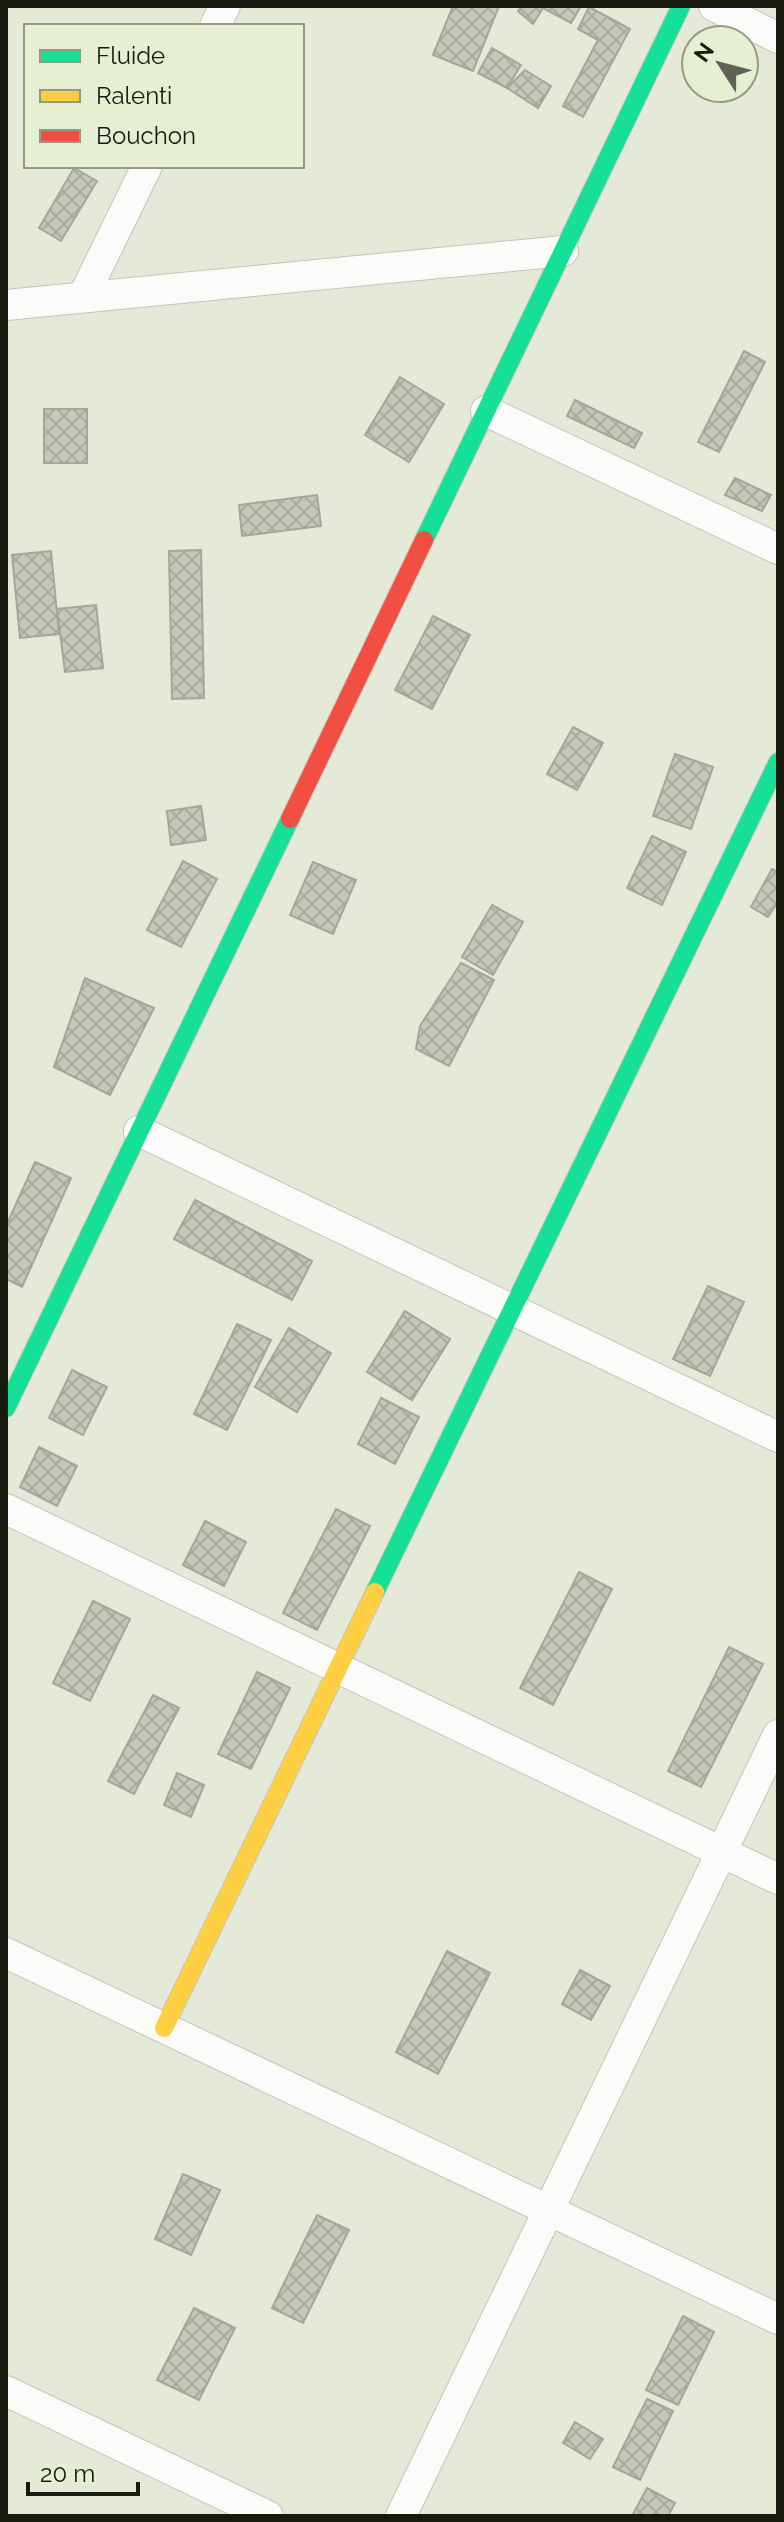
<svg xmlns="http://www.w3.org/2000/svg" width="784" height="2522" viewBox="0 0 784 2522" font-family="Raleway,sans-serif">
  <defs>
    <pattern id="building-cross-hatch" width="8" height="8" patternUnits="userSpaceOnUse" patternTransform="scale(2)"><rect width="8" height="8" fill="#c4c8bb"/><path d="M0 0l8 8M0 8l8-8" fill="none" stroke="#a8aba0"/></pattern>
  </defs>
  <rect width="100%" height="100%" fill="#e4e9d8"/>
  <g fill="url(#building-cross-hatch)" stroke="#a3a69a" stroke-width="2">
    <path d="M453,6H499L473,71L433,55Z"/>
    <path d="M522,6H581L571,23L543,8L533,24L518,11Z"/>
    <path d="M589,7L630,29L583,117L563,106L598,40L578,29Z"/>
    <path d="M492,48L521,65L507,88L478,73Z"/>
    <path d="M525,70L551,86L538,108L507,88Z"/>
    <path d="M74,168L97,181L61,241L39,228Z"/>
    <path d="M744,351L765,362L719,452L698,442Z"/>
    <path d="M400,377L444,404L409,462L365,435Z"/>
    <path d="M575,400L642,433L634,448L567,416Z"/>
    <rect x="44" y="409" width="43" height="54"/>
    <path d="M735,478L771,495L762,511L725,495Z"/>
    <path d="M317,495L321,526L242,536L239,505Z"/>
    <path d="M201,550L204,698L172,699L169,551Z"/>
    <path d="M51,551L59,634L20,638L12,555Z"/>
    <path d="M96,605L103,668L65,672L57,609Z"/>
    <path d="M433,616L470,635L432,709L395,690Z"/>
    <path d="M573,727L603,743L577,790L547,774Z"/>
    <path d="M675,754L713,767L691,829L653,816Z"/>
    <path d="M201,806L206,840L171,845L167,811Z"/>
    <path d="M652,836L686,852L662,905L627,888Z"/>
    <path d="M183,861L217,879L181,947L147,930Z"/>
    <path d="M313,862L356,880L333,934L290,915Z"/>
    <path d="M772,869L778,872V902L768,917L751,907Z"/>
    <path d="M492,905L523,922L493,975L462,957Z"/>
    <path d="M461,963L494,980L449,1066L416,1049L420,1026Z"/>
    <path d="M85,978L154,1008L110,1095L54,1067Z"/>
    <path d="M35,1162L71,1178L22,1287L6,1279V1226Z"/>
    <path d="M195,1200L312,1261L292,1300L174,1239Z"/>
    <path d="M708,1286L744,1302L710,1376L673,1359Z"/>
    <path d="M405,1311L450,1339L412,1400L367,1372Z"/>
    <path d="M237,1324L271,1340L227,1430L194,1414Z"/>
    <path d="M289,1328L331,1353L297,1412L255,1387Z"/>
    <path d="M72,1370L107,1387L83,1435L49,1418Z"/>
    <path d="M381,1398L419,1417L395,1464L358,1444Z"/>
    <path d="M39,1447L77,1466L57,1506L20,1487Z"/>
    <path d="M336,1509L370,1526L317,1630L283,1613Z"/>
    <path d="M205,1521L246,1542L224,1586L183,1565Z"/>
    <path d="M579,1572L612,1589L553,1705L520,1688Z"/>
    <path d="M93,1601L130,1619L90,1701L53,1683Z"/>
    <path d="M729,1647L763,1664L701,1787L668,1771Z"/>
    <path d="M257,1672L290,1688L251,1769L218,1754Z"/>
    <path d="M153,1695L179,1708L134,1794L108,1781Z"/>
    <path d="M177,1773L204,1785L191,1817L164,1805Z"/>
    <path d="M447,1951L490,1973L438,2074L396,2052Z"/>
    <path d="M580,1970L610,1986L591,2020L562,2004Z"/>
    <path d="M183,2174L220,2190L191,2255L155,2239Z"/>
    <path d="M317,2215L349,2230L303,2323L272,2308Z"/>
    <path d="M194,2308L235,2328L199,2400L157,2380Z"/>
    <path d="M683,2316L714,2332L678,2405L646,2390Z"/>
    <path d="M647,2399L673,2411L640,2480L613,2467Z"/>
    <path d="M575,2422L603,2439L590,2459L563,2443Z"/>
    <path d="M647,2488L675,2503L668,2516H632Z"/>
  </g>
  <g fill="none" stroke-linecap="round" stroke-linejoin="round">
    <defs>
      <g id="street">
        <path d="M714,6L778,38"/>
        <path d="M215,26L225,6"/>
        <path d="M83,297L147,166"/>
        <path d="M6,305L563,251"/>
        <path d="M486,411L778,549"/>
        <path d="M139,1131L778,1437"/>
        <path d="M6,1509L778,1879"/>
        <path d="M6,1953L778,2319"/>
        <path d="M6,2391L268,2516"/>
        <path d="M401,2516L778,1735"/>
      </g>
      <g id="fast">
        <path d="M424,540L681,6"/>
        <path d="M6,1408L290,819"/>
        <path d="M375,1592L778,762"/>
      </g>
      <path id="slow" d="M164,2028L375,1592"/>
      <path id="jam" d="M290,819L424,540"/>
    </defs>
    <use href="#street" stroke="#c2c6b8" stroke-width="32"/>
    <use href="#fast" stroke="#c2c6b8" stroke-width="20"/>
    <use href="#slow" stroke="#c2c6b8" stroke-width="20"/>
    <use href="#jam" stroke="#c2c6b8" stroke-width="20"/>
    <use href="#street" stroke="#fbfcf9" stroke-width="30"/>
    <use href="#fast" stroke="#16e098" stroke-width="18"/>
    <use href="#slow" stroke="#ffcf43" stroke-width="18"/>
    <use href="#jam" stroke="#f24e42" stroke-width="18"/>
  </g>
  <rect width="784" height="2522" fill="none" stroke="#171a0f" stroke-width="16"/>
  <rect x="24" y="24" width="280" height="144" fill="#e7efd2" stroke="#949a84" stroke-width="2"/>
  <rect x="40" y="50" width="40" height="12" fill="#16e098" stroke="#949a84" stroke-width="2"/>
  <text x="96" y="64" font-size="24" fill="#171a0f">Fluide</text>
  <rect x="40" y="90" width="40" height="12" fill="#ffcf43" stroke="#949a84" stroke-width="2"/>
  <text x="96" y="104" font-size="24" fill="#171a0f">Ralenti</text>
  <rect x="40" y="130" width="40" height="12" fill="#f24e42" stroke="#949a84" stroke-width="2"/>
  <text x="96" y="144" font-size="24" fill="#171a0f">Bouchon</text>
  <g transform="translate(720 64) rotate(306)"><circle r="38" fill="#e7efd2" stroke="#949a84" stroke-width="2"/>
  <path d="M0-6L14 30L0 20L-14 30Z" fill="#5f6255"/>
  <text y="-12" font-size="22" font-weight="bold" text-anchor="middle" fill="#171a0f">N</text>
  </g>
  <path d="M28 2482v12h110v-12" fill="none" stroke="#171a0f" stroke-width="4"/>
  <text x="40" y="2482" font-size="24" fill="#171a0f" stroke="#e7efd2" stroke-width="6" paint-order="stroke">20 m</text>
</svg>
